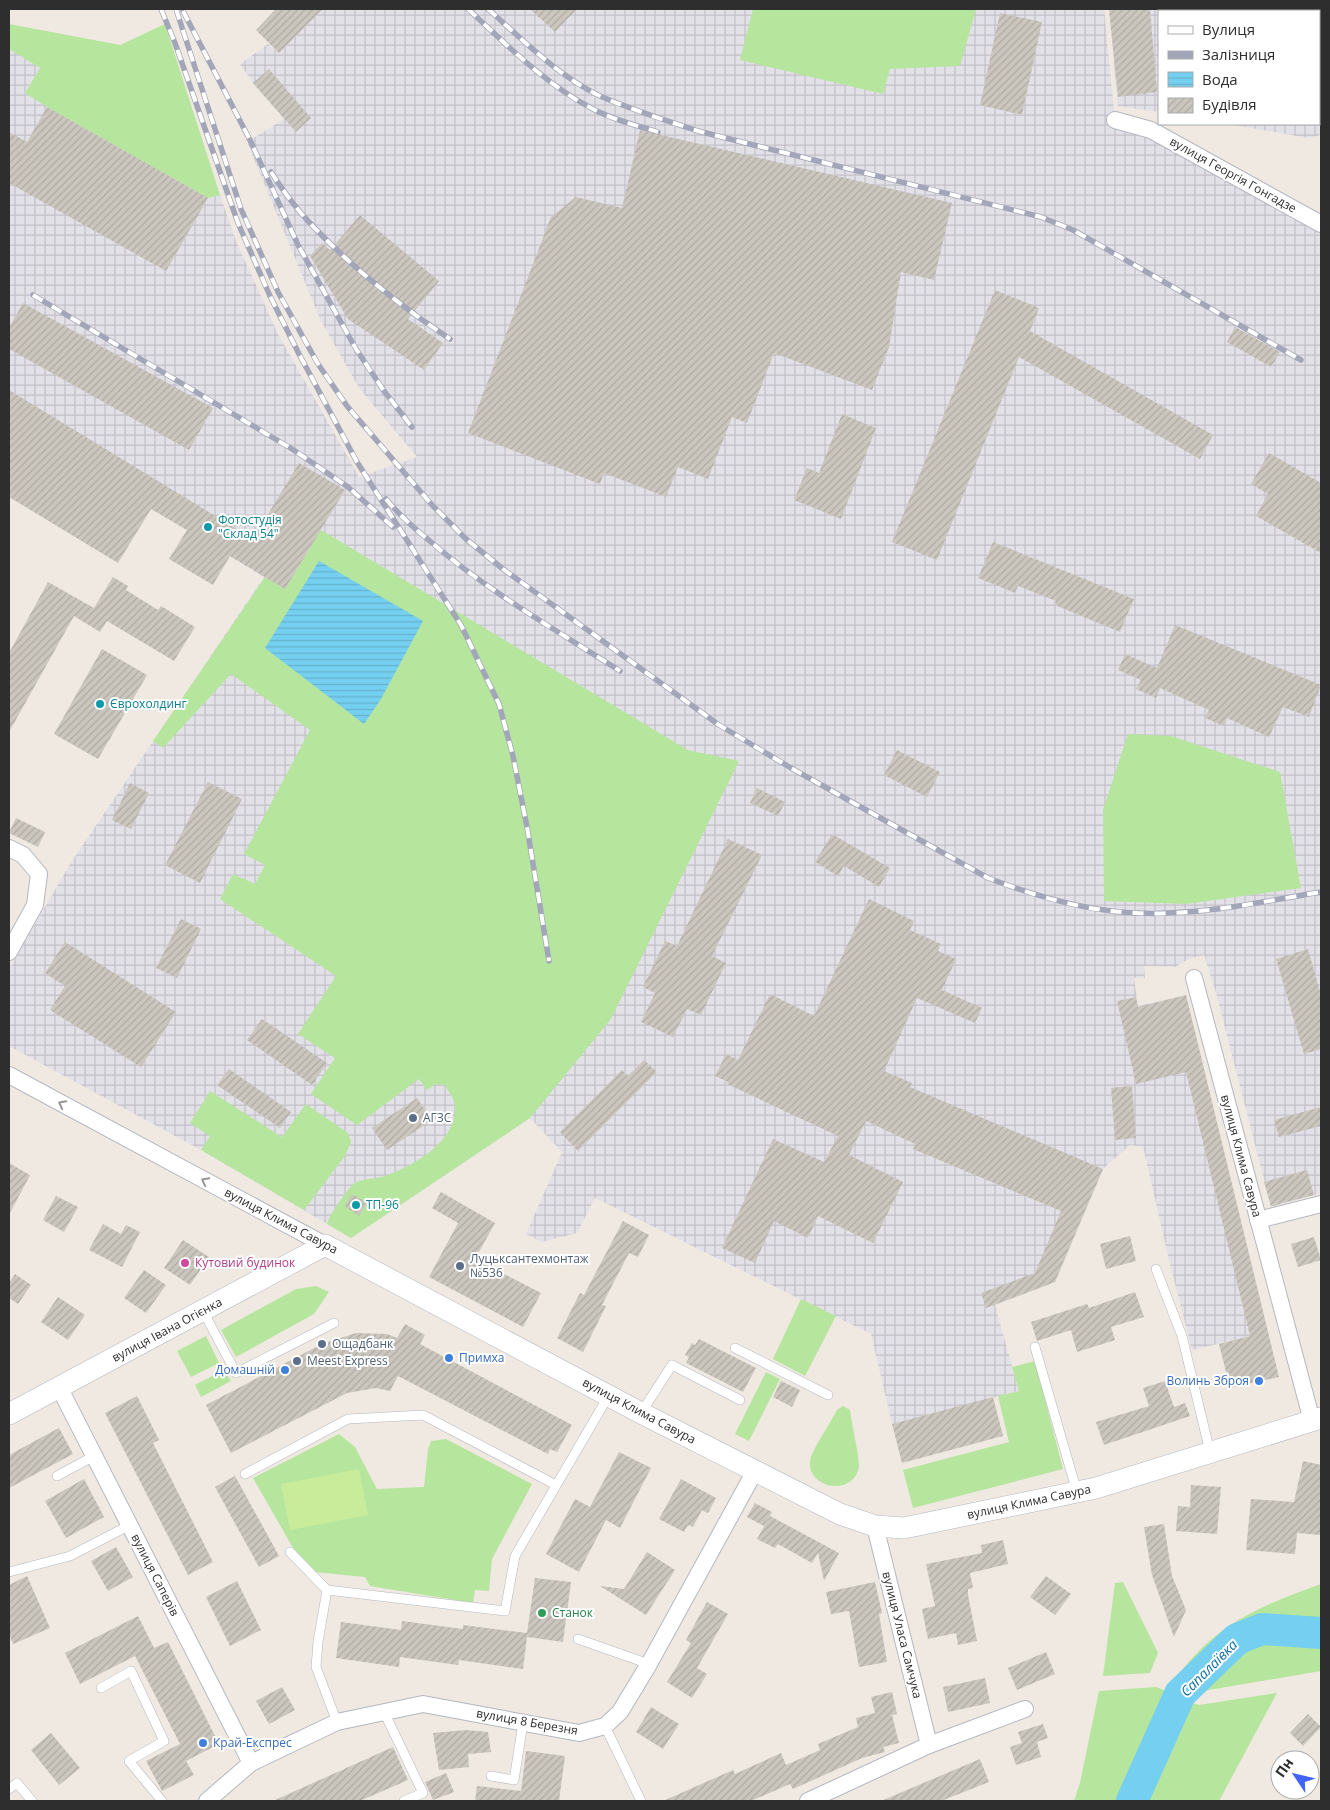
<svg xmlns="http://www.w3.org/2000/svg" width="1330" height="1810" viewBox="0 0 1330 1810" font-family="'Open Sans',sans-serif">
  <defs>
    <pattern id="industrial-grid" width="8" height="8" patternUnits="userSpaceOnUse" patternTransform="scale(1.25)"><rect width="8" height="8" fill="#e3e1e8"/><path d="M0 4h8M4 0v8" fill="none" stroke="#c3c1c7"/></pattern>
    <pattern id="wetland-marsh" width="20" height="14" patternUnits="userSpaceOnUse" patternTransform="scale(1.25)"><rect width="20" height="14" fill="#b6e59e"/><path d="M1 5h8M5 5V1M11 12h8M15 12V8" fill="none" stroke="#9dc588"/></pattern>
    <pattern id="water-rules" width="6" height="5" patternUnits="userSpaceOnUse" patternTransform="scale(1.25)"><rect width="6" height="5" fill="#75cff0"/><path d="M0 2.5h6" fill="none" stroke="#66b2ce"/></pattern>
    <pattern id="building-hatch" width="6" height="6" patternUnits="userSpaceOnUse" patternTransform="scale(1.25)"><rect width="6" height="6" fill="#cbc7bf"/><path d="M-1 1l2-2M0 6l6-6M5 7l2-2" fill="none" stroke="#afaba4"/></pattern>
  </defs>
  <rect width="100%" height="100%" fill="#efe9e1"/>
  <g fill="url(#industrial-grid)">
    <path d="M323,9H1104L1115,120L1119,129L1150,139L1321,234V1193L1271,1207L1216,993L1204,955L1189,959L1175,967L1144,966L1145,978H1134L1138,1006L1186,995L1267,1332L1192,1350L1169,1260L1143,1147L1130,1145L1103,1169L1055,1282L995,1305L1019,1391L892,1424L871,1334L595,1198L577,1233L542,1242L526,1234L562,1152L530,1118L351,1238L201,1150L9,1046V969L70,864L264,577L9,422V49L40,68L25,93L208,198L220,195L236,241L278,334L359,477L417,457L359,388L321,321L247,142L284,119L253,83L240,64L268,44L279,53Z"/>
    <path d="M1109,9H1321V135L1308,138L1228,124H1319V11H1159V112L1118,106Z"/>
  </g>
  <g fill="#b6e59e">
    <path d="M753,9H976L960,66L890,69L883,94L740,60Z"/>
    <path d="M9,24L120,45L165,24L220,195L208,198L47,107L25,93L40,68L9,49Z"/>
    <path d="M321,530L688,750L739,761L611,1019L530,1118L351,1238L327,1224C328,1217 349,1186 355,1183C363,1178 376,1179 385,1176C415,1166 465,1136 453,1099C451,1094 447,1090 445,1085L436,1084L427,1090L419,1079L357,1125L311,1094L335,1058L298,1034L336,976L220,899L233,874L255,884L265,865L244,854L310,730L231,674L163,748L153,741L265,577L285,589Z"/>
    <path d="M1128,734L1171,736L1280,772L1301,888L1186,904L1104,901L1103,810Z"/>
    <path d="M210,1091L282,1137L306,1104L348,1133L351,1142L345,1156L304,1210L201,1150L210,1136L190,1123Z"/>
    <path d="M316,1286L329,1292L314,1314L236,1357L221,1330L296,1289Z"/>
    <path d="M801,1299L836,1316L805,1376L773,1359Z"/>
    <path d="M206,1336L219,1363L191,1377L177,1351Z"/>
    <path d="M1035,1361L1063,1469L913,1508L903,1470L1009,1442L998,1396L1019,1391L1012,1367Z"/>
    <path d="M224,1370L231,1381L201,1397L195,1385Z"/>
    <path d="M766,1372L780,1379L749,1441L735,1434Z"/>
    <path d="M843,1406L850,1410C851,1421 860,1459 859,1467C852,1500 802,1486 811,1457C816,1443 830,1424 837,1410Z"/>
    <path d="M339,1434L355,1447L377,1489L424,1487L428,1449L431,1441L446,1439L532,1484L492,1559L489,1591L475,1590L473,1603L370,1586L365,1577L315,1572L293,1548L253,1478Z"/>
    <path d="M1123,1582L1158,1653L1150,1673L1103,1676L1115,1583Z"/>
    <path d="M1321,1584V1620L1255,1618L1175,1680C1213,1625 1260,1606 1321,1584Z"/>
    <path d="M1268,1638L1321,1643V1671L1197,1692L1245,1648Z"/>
    <path d="M1156,1687L1169,1692L1119,1801H1074L1080,1783L1099,1691Z"/>
    <path d="M1277,1693L1219,1801H1146L1190,1702L1199,1705Z"/>
  </g>
  <path fill="url(#wetland-marsh)" d="M1255,1618L1321,1620V1643L1268,1638L1245,1648L1192,1697L1146,1801H1119L1175,1680L1229,1630Z"/>
  <path fill="#c9ec9a" d="M359,1469L368,1515L290,1530L281,1484Z"/>
  <path fill="url(#water-rules)" d="M319,561L423,621L381,699L364,724L265,648Z"/>
  <g fill="none" stroke-linecap="round" stroke-linejoin="round">
    <path stroke="#75cff0" stroke-width="32" d="M1132,1801L1180,1694L1237,1639L1262,1629L1321,1633"/>
  </g>
  <g fill="url(#building-hatch)">
    <path d="M276,9H323L279,53L256,30Z"/>
    <path d="M530,9H577L555,32Z"/>
    <path d="M1109,9H1150L1157,92L1118,97Z"/>
    <path d="M1000,13L1042,22L1022,115L980,105Z"/>
    <path d="M269,69L311,118L296,132L253,83Z"/>
    <path d="M47,107L208,198L166,271L9,183V132L27,142Z"/>
    <path d="M640,130L952,203L934,280L901,272L889,347L872,390L774,353L747,423L732,417L708,479L678,467L666,497L604,473L600,484L468,433L551,217L576,197L622,208Z"/>
    <path d="M360,215L439,281L408,319L443,343L424,370L348,319L310,256L322,243L330,250Z"/>
    <path d="M995,290L1039,308L1030,331L1213,435L1200,459L1019,357L937,560L892,542Z"/>
    <path d="M23,303L213,408L189,450L9,349V328Z"/>
    <path d="M1235,327L1280,352L1271,367L1227,342Z"/>
    <path d="M9,390L253,539L299,463L345,490L285,589L230,556L213,585L169,559L187,530L151,509L118,563L9,497Z"/>
    <path d="M842,414L876,428L841,519L794,500L807,468L819,473Z"/>
    <path d="M1269,453L1321,483V553L1256,516L1268,494L1251,484Z"/>
    <path d="M993,542L1134,599L1120,632L1055,605L1056,601L1018,586L1015,593L978,578Z"/>
    <path d="M113,577L128,586L126,590L158,610L161,606L195,627L174,661L107,621L100,632L74,616L9,732V653L48,582L94,608Z"/>
    <path d="M1175,625L1321,685L1309,717L1283,707L1269,737L1227,718L1224,726L1205,718L1209,710L1160,688L1156,698L1136,689L1141,680L1118,670L1125,654L1157,668Z"/>
    <path d="M102,649L147,675L98,759L54,734Z"/>
    <path d="M897,750L940,772L927,797L884,775Z"/>
    <path d="M208,782L242,799L200,883L165,865Z"/>
    <path d="M130,783L149,793L131,829L112,820Z"/>
    <path d="M757,788L785,802L778,816L750,803Z"/>
    <path d="M16,818L45,832L38,847L9,833Z"/>
    <path d="M832,834L890,868L879,887L844,866L838,876L815,862Z"/>
    <path d="M728,839L762,855L712,956L726,963L701,1015L687,1009L673,1037L641,1022L655,993L643,987L665,941L677,946Z"/>
    <path d="M869,899L914,921L910,930L941,944L938,951L956,959L942,990L982,1008L975,1023L917,998L884,1071L912,1083L910,1087L1103,1169L1055,1282L986,1308L981,1293L1035,1273L1061,1211L913,1149L915,1144L866,1121L849,1155L903,1182L873,1243L818,1216L808,1238L774,1221L755,1263L722,1248L773,1139L824,1162L838,1136L727,1084L728,1082L715,1076L726,1054L738,1060L770,994L814,1016Z"/>
    <path d="M181,919L201,929L177,978L156,968Z"/>
    <path d="M65,942L176,1012L141,1067L50,1010L65,986L45,973Z"/>
    <path d="M1308,949L1321,995V1049L1304,1054L1276,959Z"/>
    <path d="M1186,995L1279,1377L1230,1388L1219,1344L1250,1336L1186,1072L1136,1084L1117,1001L1136,997L1138,1007Z"/>
    <path d="M262,1019L327,1063L312,1085L247,1040Z"/>
    <path d="M644,1060L657,1072L578,1151L560,1132L622,1070L628,1076Z"/>
    <path d="M229,1069L291,1112L280,1128L217,1085Z"/>
    <path d="M1132,1086L1136,1138L1115,1140L1111,1088Z"/>
    <path d="M417,1098L432,1120L387,1150L372,1128Z"/>
    <path d="M1321,1107V1126L1279,1137L1274,1120Z"/>
    <path d="M9,1163L30,1175L9,1215Z"/>
    <path d="M1307,1170L1314,1195L1271,1206L1264,1182Z"/>
    <path d="M441,1192L495,1223L475,1259L541,1293L523,1327L429,1277L458,1223L432,1208Z"/>
    <path d="M352,1194L367,1203L359,1216L345,1206Z"/>
    <path d="M56,1196L78,1207L64,1232L43,1220Z"/>
    <path d="M623,1221L649,1235L638,1257L629,1253L602,1305L606,1306L583,1352L557,1338L580,1293L584,1295Z"/>
    <path d="M103,1224L121,1234L126,1225L140,1232L122,1267L89,1250Z"/>
    <path d="M1130,1236L1136,1261L1106,1269L1100,1244Z"/>
    <path d="M1314,1237L1321,1260L1298,1267L1291,1244Z"/>
    <path d="M183,1240L209,1257L190,1285L164,1268Z"/>
    <path d="M144,1270L166,1285L146,1313L124,1298Z"/>
    <path d="M15,1274L31,1285L18,1304L9,1298V1283Z"/>
    <path d="M1135,1292L1144,1317L1111,1327L1115,1340L1077,1352L1071,1330L1037,1341L1031,1322L1087,1304L1089,1308Z"/>
    <path d="M58,1297L85,1315L68,1340L41,1322Z"/>
    <path d="M405,1324L425,1335L420,1344L572,1425L557,1452L550,1449L548,1454L398,1376L390,1391L376,1388L347,1393L231,1453L206,1405L322,1344L356,1333L387,1334L397,1338Z"/>
    <path d="M699,1339L756,1368L743,1392L686,1363L689,1357L685,1355L692,1343L695,1345Z"/>
    <path d="M781,1381L800,1390L792,1407L773,1397Z"/>
    <path d="M1165,1381L1174,1407L1185,1403L1190,1416L1104,1445L1096,1422L1149,1406L1143,1388Z"/>
    <path d="M137,1396L159,1440L153,1443L213,1562L188,1575L105,1413Z"/>
    <path d="M993,1397L1003,1436L902,1463L892,1424Z"/>
    <path d="M59,1428L73,1454L9,1488V1455Z"/>
    <path d="M619,1452L651,1468L620,1528L606,1520L579,1572L546,1554L575,1499L590,1507Z"/>
    <path d="M1303,1461L1321,1465V1535L1297,1533L1295,1554L1246,1550L1251,1499L1294,1502Z"/>
    <path d="M235,1476L279,1556L259,1567L215,1487Z"/>
    <path d="M84,1479L104,1517L66,1538L45,1501Z"/>
    <path d="M681,1479L716,1498L708,1513L702,1510L693,1527L688,1525L684,1532L659,1519Z"/>
    <path d="M1191,1485L1221,1487L1217,1534L1176,1531L1178,1506L1190,1507Z"/>
    <path d="M755,1503L772,1512L764,1526L747,1517Z"/>
    <path d="M770,1516L839,1553L824,1581L818,1553L812,1563L778,1544L775,1548L757,1539Z"/>
    <path d="M1164,1524L1172,1576L1186,1610L1174,1637L1152,1575L1144,1527Z"/>
    <path d="M1003,1540L1008,1564L970,1573L973,1588L968,1589V1595L977,1641L958,1645L956,1633L928,1639L922,1609L935,1606L926,1564L982,1553L981,1545Z"/>
    <path d="M116,1547L133,1577L108,1591L91,1561Z"/>
    <path d="M647,1552L675,1570L646,1615L600,1586L624,1589Z"/>
    <path d="M27,1576L50,1628L13,1644L9,1634V1585Z"/>
    <path d="M1046,1576L1071,1594L1055,1615L1030,1597Z"/>
    <path d="M535,1578L571,1582L563,1642L527,1637L523,1669L459,1660L458,1665L400,1657L399,1667L336,1658L341,1622L401,1630L402,1621L463,1629V1625L527,1633Z"/>
    <path d="M237,1581L261,1630L230,1646L206,1597Z"/>
    <path d="M875,1582L882,1613L879,1614L887,1662L859,1667L849,1611L831,1614L826,1592Z"/>
    <path d="M707,1602L728,1614L697,1668L707,1674L692,1698L667,1682L691,1643L686,1640Z"/>
    <path d="M138,1616L154,1648L168,1642L219,1744L186,1761L194,1775L162,1791L146,1761L180,1744L135,1656L80,1684L65,1653Z"/>
    <path d="M1046,1652L1055,1674L1017,1690L1008,1668Z"/>
    <path d="M985,1678L990,1703L948,1712L943,1687Z"/>
    <path d="M282,1687L295,1710L269,1724L256,1701Z"/>
    <path d="M892,1692L897,1714L892,1715L899,1743L883,1747L885,1752L862,1758L793,1789L790,1784L751,1801H663L733,1770L735,1774L781,1753L786,1765L820,1750L818,1744L858,1727L856,1718L875,1713L871,1697Z"/>
    <path d="M651,1707L679,1724L663,1749L636,1732Z"/>
    <path d="M1308,1714L1321,1727L1303,1746L1290,1733Z"/>
    <path d="M1043,1724L1048,1738L1037,1742L1041,1757L1016,1765L1010,1747L1022,1743L1018,1732Z"/>
    <path d="M466,1730L488,1732L491,1752L468,1754L469,1767L439,1770L433,1733Z"/>
    <path d="M51,1733L80,1768L59,1785L31,1750Z"/>
    <path d="M393,1747L408,1780L360,1801H273Z"/>
    <path d="M526,1751L565,1756L559,1801H475L477,1786L521,1791Z"/>
    <path d="M980,1759L989,1782L941,1801H881Z"/>
    <path d="M446,1773L454,1792L433,1800L425,1782Z"/>
  </g>
  <g fill="none" stroke-linecap="round" stroke-linejoin="round">
    <defs>
      <g id="service">
        <path d="M1156,1269L1182,1336L1210,1452"/>
        <path d="M203,1311L236,1373L334,1323"/>
        <path d="M1035,1347L1077,1492"/>
        <path d="M735,1348L828,1395"/>
        <path d="M641,1413L672,1365L740,1400"/>
        <path d="M245,1474L348,1419L423,1415L556,1485"/>
        <path d="M57,1476L94,1456"/>
        <path d="M290,1552L327,1590"/>
        <path d="M9,1572L70,1556L130,1525"/>
        <path d="M578,1639L649,1664"/>
        <path d="M101,1688L131,1671L164,1741L129,1761L162,1801"/>
        <path d="M384,1712L423,1793L404,1801"/>
        <path d="M337,1722L316,1667L318,1642L327,1590L505,1611L515,1556L609,1395"/>
        <path d="M605,1726L641,1801"/>
        <path d="M491,1776L514,1780L523,1723"/>
        <path d="M9,1789L17,1783L32,1801"/>
      </g>
      <g id="minor">
        <path d="M1115,120L1151,130L1321,224"/>
        <path d="M9,848L23,855L39,874L35,905L9,952"/>
        <path d="M1194,978L1312,1421"/>
        <path d="M9,1075L325,1245"/>
        <path d="M1258,1220L1321,1204"/>
        <path d="M59,1387L251,1763"/>
        <path d="M929,1745L1025,1709"/>
        <path d="M207,1801L251,1763L337,1722L423,1704L579,1733L605,1726L620,1712L649,1664L755,1471"/>
        <path d="M808,1801L929,1745L875,1526"/>
      </g>
      <path id="tertiary" d="M9,1414L325,1245L641,1413L840,1514L875,1526L904,1528L1096,1488L1321,1418"/>
    </defs>
    <use href="#service" stroke="#b4b7c1" stroke-width="10"/>
    <use href="#minor" stroke="#b4b7c1" stroke-width="18"/>
    <use href="#tertiary" stroke="#b4b7c1" stroke-width="22"/>
    <use href="#service" stroke="#fff" stroke-width="9"/>
    <use href="#minor" stroke="#fff" stroke-width="16"/>
    <use href="#tertiary" stroke="#fff" stroke-width="21"/>
    <defs>
      <g id="rail">
        <path d="M161,9L175,43L238,223L270,296L299,354L357,462L461,625L499,704L513,756L527,827L549,961"/>
        <path d="M176,9L241,209L278,292L318,364L347,406L432,505L466,539L503,569L719,725L791,768L988,878C1035,896 1085,911 1136,913C1198,916 1260,902 1321,892"/>
        <path d="M468,9C506,44 546,85 593,109C613,120 636,125 658,132"/>
        <path d="M488,9C523,40 558,76 600,96C632,110 665,120 698,131L1041,217L1073,230L1301,360"/>
        <path d="M183,11L250,140L298,245L356,349L384,391L412,427"/>
        <path d="M271,172C282,189 294,206 308,221C350,266 399,305 450,339"/>
        <path d="M33,295L292,449L348,487L393,527"/>
        <path d="M386,499C399,515 415,529 431,542C489,592 556,630 620,671"/>
      </g>
    </defs>
    <use href="#rail" stroke="#a3a6b8" stroke-width="5.5"/>
    <use href="#rail" stroke="#fff" stroke-width="4" stroke-dasharray="11" stroke-linecap="butt"/>
  </g>
  <defs><path id="oneway-chevron" d="M-2-3.5L2.5 0L-2 3.5" fill="none" stroke-width="1.6" stroke-linecap="round" stroke-linejoin="round" transform="scale(1.25)"/></defs>
  <g stroke="#969696">
    <use href="#oneway-chevron" transform="translate(62 1104) rotate(-152)"/>
    <use href="#oneway-chevron" transform="translate(205 1181) rotate(-152)"/>
  </g>
  <g fill="#0f9aa8" stroke="#fff" stroke-width="2">
    <circle cx="208" cy="527" r="5"/>
    <circle cx="100" cy="704" r="5"/>
    <circle cx="356" cy="1205" r="5"/>
  </g>
  <g fill="#5c6f8a" stroke="#fff" stroke-width="2">
    <circle cx="413" cy="1118" r="5"/>
    <circle cx="460" cy="1266" r="5"/>
    <circle cx="322" cy="1344" r="5"/>
    <circle cx="297" cy="1361" r="5"/>
  </g>
  <circle fill="#d1479c" stroke="#fff" stroke-width="2" cx="185" cy="1263" r="5"/>
  <g fill="#3f7fe0" stroke="#fff" stroke-width="2">
    <circle cx="449" cy="1358" r="5"/>
    <circle cx="285" cy="1370" r="5"/>
    <circle cx="1259" cy="1381" r="5"/>
    <circle cx="203" cy="1743" r="5"/>
  </g>
  <circle fill="#2e9e5b" stroke="#fff" stroke-width="2" cx="542" cy="1613" r="5"/>
  <g text-anchor="middle" stroke-width="4" stroke-linejoin="round" paint-order="stroke">
    <g font-size="12" fill="#2e2e2e" stroke="#fff">
      <text transform="translate(1233 175) rotate(29)" y="4">вулиця Георгія Гонгадзе</text>
      <text transform="translate(1241 1156) rotate(75)" y="4">вулиця Клима Савура</text>
      <text transform="translate(281 1221) rotate(28)" y="4">вулиця Клима Савура</text>
      <text transform="translate(167 1330) rotate(-28)" y="4">вулиця Івана Огієнка</text>
      <text transform="translate(639 1411) rotate(28)" y="4">вулиця Клима Савура</text>
      <text transform="translate(1029 1502) rotate(-12)" y="4">вулиця Клима Савура</text>
      <text transform="translate(155 1575) rotate(63)" y="4">вулиця Саперів</text>
      <text transform="translate(902 1635) rotate(76)" y="4">вулиця Уласа Самчука</text>
      <text transform="translate(527 1722) rotate(10)" y="4">вулиця 8 Березня</text>
    </g>
    <g font-size="12" fill="#0d838f" stroke="#fff" text-anchor="start">
      <text x="218" y="524">Фотостудія<tspan x="218" dy="14">"Склад 54"</tspan></text>
      <text x="110" y="708">Єврохолдинг</text>
      <text x="366" y="1209">ТП-96</text>
    </g>
    <g font-size="12" fill="#4e5e75" stroke="#fff" text-anchor="start">
      <text x="423" y="1122">АГЗС</text>
      <text x="470" y="1263">Луцьксантехмонтаж<tspan x="470" dy="14">№536</tspan></text>
      <text x="332" y="1348">Ощадбанк</text>
      <text x="307" y="1365">Meest Express</text>
    </g>
    <g font-size="12" fill="#b23c85" stroke="#fff" text-anchor="start">
      <text x="195" y="1267">Кутовий будинок</text>
    </g>
    <g font-size="12" fill="#366cbe" stroke="#fff" text-anchor="start">
      <text x="459" y="1362">Примха</text>
      <text x="275" y="1374" text-anchor="end">Домашній</text>
      <text x="1249" y="1385" text-anchor="end">Волинь Зброя</text>
      <text x="213" y="1747">Край-Експрес</text>
    </g>
    <g font-size="12" fill="#27864d" stroke="#fff" text-anchor="start">
      <text x="552" y="1617">Станок</text>
    </g>
    <g font-size="14" font-style="italic" fill="#0d6fa3" stroke="#fff">
      <text transform="translate(1209 1668) rotate(-45)" y="5">Сапалаївка</text>
    </g>
  </g>
  <rect width="1330" height="1810" fill="none" stroke="#2e2e2e" stroke-width="20"/>
  <rect x="1158" y="10" width="162" height="115" fill="#ffffff" stroke="#ababab"/>
  <rect x="1168" y="26" width="25" height="8" fill="#ffffff" stroke="#ababab"/>
  <text x="1202" y="35" font-size="15" fill="#2e2e2e">Вулиця</text>
  <rect x="1168" y="51" width="25" height="8" fill="#a3a6b8" stroke="#ababab"/>
  <text x="1202" y="60" font-size="15" fill="#2e2e2e">Залізниця</text>
  <rect x="1168" y="72" width="25" height="15" fill="url(#water-rules)" stroke="#ababab"/>
  <text x="1202" y="85" font-size="15" fill="#2e2e2e">Вода</text>
  <rect x="1168" y="98" width="25" height="15" fill="url(#building-hatch)" stroke="#ababab"/>
  <text x="1202" y="110" font-size="15" fill="#2e2e2e">Будівля</text>
  <g transform="translate(1295 1775) rotate(305)"><circle r="24" fill="#ffffff" stroke="#ababab"/>
  <path d="M0-4L9 19L0 12L-9 19Z" fill="#4264fb"/>
  <text y="-8" font-size="14" font-weight="bold" text-anchor="middle" fill="#2e2e2e">Пн</text>
  </g>
</svg>
